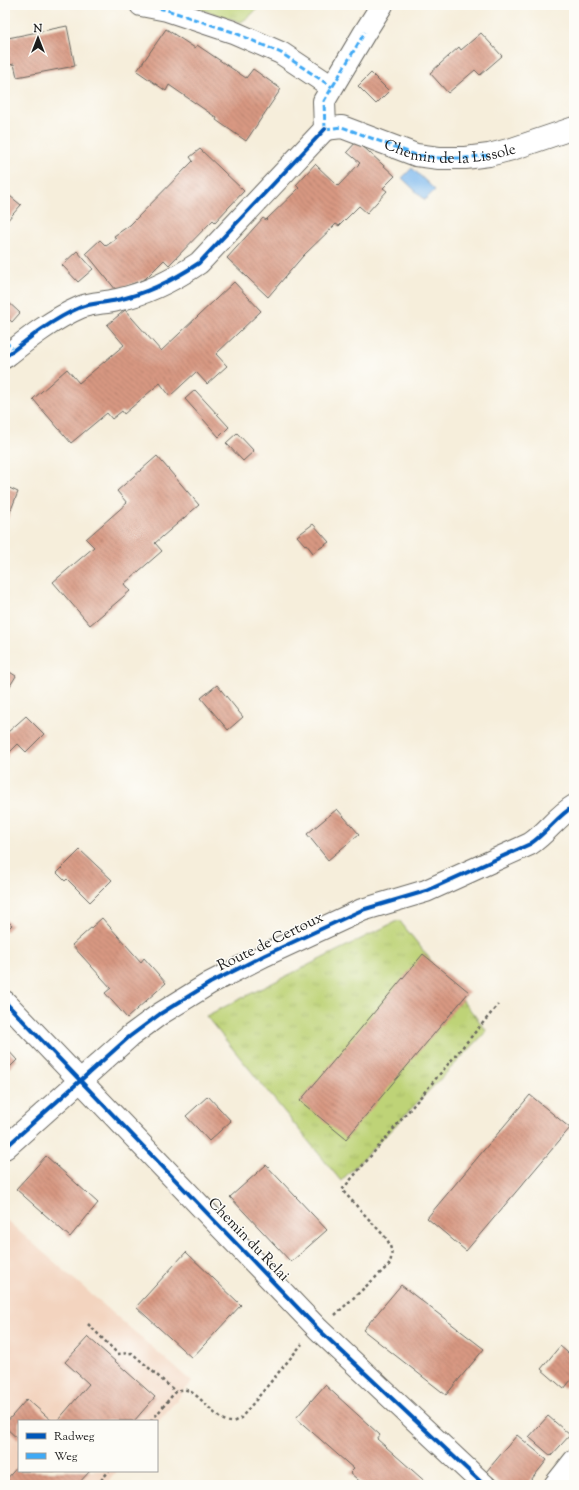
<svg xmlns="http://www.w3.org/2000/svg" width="579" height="1490" viewBox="0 0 579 1490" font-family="'Sorts Mill Goudy',serif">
  <defs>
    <pattern id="grass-tufts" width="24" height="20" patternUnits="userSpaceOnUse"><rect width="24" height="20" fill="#bed377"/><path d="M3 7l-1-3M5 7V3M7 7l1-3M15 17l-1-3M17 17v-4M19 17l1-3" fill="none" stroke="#a3b566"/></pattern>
    <pattern id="building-back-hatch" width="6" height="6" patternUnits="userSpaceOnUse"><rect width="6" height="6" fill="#d89882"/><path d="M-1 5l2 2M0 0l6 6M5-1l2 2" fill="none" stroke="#ae7b6a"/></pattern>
  </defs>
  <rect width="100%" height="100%" fill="#fdfcf7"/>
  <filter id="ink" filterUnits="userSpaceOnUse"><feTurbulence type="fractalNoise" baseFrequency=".025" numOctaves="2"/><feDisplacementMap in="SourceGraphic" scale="8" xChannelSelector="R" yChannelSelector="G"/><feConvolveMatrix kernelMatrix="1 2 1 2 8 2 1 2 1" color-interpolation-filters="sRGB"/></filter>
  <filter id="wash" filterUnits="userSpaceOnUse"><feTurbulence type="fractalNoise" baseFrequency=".012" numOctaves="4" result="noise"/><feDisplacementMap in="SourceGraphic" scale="16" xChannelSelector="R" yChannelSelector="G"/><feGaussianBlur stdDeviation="0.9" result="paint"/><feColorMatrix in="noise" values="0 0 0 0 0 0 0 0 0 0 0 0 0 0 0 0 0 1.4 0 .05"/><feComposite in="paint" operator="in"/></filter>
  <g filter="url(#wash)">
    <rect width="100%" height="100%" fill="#f6eedb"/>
    <path fill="#f3d4bf" d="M5,1219L192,1382L157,1423V1421H19V1471H117L105,1485H5Z"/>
    <g fill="url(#grass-tufts)" stroke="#6d784a">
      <path d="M187,5H252L257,9L250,16L241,22Z"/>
      <path d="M399,920L487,1031L341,1181L206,1016Z"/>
    </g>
    <path fill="#7bb8ee" stroke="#4c6a85" d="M412,168L435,190L425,200L402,178Z"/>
    <g id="blocks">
      <g fill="url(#building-back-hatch)">
        <path d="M67,26L75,66L17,77L14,64L5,66V29L8,38Z"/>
        <path d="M166,29L195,48L197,45L246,78L253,69L281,89L246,141L216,120L217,118L169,85L166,91L137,71Z"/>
        <path d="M481,33L502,56L480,75L475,70L448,93L430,73L459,47L461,50Z"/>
        <path d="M371,73L389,91L376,104L358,86Z"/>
        <path d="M357,141L395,176L383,188L387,191L367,213L359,206L339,226L336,224L303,256L268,297L227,258L263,218L266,220L299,188L296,185L315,164L338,186L360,163L347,152Z"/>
        <path d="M200,149L244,191L215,222L213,220L169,265L164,260L145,279L116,290L86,253L100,240L106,246L116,239L114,236L130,225L193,161L190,157Z"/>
        <path d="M5,192L21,205L5,223Z"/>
        <path d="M77,251L93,269L78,282L62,265Z"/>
        <path d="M234,282L261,311L216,354L227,366L207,384L196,372L170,396L160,383L124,414L122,411L112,419L107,413L71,443L33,399L67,369L79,383L124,345L107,325L125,310L161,351Z"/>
        <path d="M5,299L20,313L12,322L5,316Z"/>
        <path d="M195,390L229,427L219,437L185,399Z"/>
        <path d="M237,433L254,451L243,461L226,443Z"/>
        <path d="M157,456L199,505L155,543L162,551L124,584L130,591L90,625L53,582L94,547L86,539L127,503L117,491Z"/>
        <path d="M5,486L18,492L5,525Z"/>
        <path d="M313,524L329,542L313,553L306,544L305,545L297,536Z"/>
        <path d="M5,669L16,676L5,694Z"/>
        <path d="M217,685L243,717L228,730L201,698Z"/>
        <path d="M26,716L44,734L26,752L18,744L7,755L8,756L5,760V730L8,732Z"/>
        <path d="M337,809L359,834L328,860L307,834Z"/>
        <path d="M80,850L112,880L90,902L67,879L65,881L57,873Z"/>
        <path d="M102,918L141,962L144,958L166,983L127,1018L105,993L111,988L72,945Z"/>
        <path d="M5,919L12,925L5,932Z"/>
        <path d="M423,954L469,992L346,1139L300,1101Z"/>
        <path d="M5,1047L17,1060L5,1072Z"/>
        <path d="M530,1095L570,1128L466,1251L427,1218Z"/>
        <path d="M208,1096L231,1121L209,1141L186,1116Z"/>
        <path d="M46,1156L98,1203L70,1237L16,1189Z"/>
        <path d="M266,1165L327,1230L291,1262L230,1197Z"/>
        <path d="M186,1252L241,1305L192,1358L136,1307Z"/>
        <path d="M401,1285L484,1349L446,1395L363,1330Z"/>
        <path d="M88,1337L155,1397L134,1421H59L58,1420L89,1384L65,1362Z"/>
        <path d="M560,1346L574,1358V1376L564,1389L541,1369Z"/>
        <path d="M325,1385L380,1435L377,1439L429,1485H364L350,1473L354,1469L296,1418Z"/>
        <path d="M27,1399L52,1421H19V1440L5,1427V1424Z"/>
        <path d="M548,1416L570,1435L551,1456L529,1437Z"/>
        <path d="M517,1435L547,1460L527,1485H502L486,1472Z"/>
        <path d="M19,1465V1471H90L77,1485H5V1481Z"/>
      </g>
    </g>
  </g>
  <g filter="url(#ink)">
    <use href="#blocks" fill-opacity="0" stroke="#68665f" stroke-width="1"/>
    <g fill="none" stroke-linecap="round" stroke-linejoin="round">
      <defs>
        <g id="minor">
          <path d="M141,5L167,10L233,32L281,53L332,87"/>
          <path id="s1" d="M325,129L342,127L416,155L439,158H465L489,155L512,149L574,128"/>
          <path d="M325,129L324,101L365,32L382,5"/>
          <path d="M5,357C29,338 53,319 81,307C92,303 105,303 117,300C146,294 175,279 199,263L325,129"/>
          <path d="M5,1002L318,1329L484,1485"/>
          <path d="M5,1148L129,1037L160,1014L210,983L265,955L362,910L426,891L530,844C547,833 557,816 574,806"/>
        </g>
        <path id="major" d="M555,1485L574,1461"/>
      </defs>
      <use href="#minor" stroke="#68665f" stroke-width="24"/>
      <use href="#major" stroke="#68665f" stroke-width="24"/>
      <g stroke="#68665f" stroke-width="2.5" stroke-dasharray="3 3" stroke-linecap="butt">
        <path d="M335,1315L389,1265C393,1255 392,1249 387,1239L342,1190L498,1005"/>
        <path d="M88,1324L118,1354L132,1353L176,1392"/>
        <path d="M151,1421C158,1414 169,1398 176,1392C195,1379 213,1424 233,1422C235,1421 239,1419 241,1418L302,1344"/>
        <path d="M97,1485L109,1471"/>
      </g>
      <use href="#minor" stroke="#fff" stroke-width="22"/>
      <use href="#major" stroke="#fff" stroke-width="22"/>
      <g stroke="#3fa9f5" stroke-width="3" stroke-dasharray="6 3" stroke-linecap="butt">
        <path d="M141,5L167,10L233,32L281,53L332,87"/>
        <path d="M325,129L342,127L416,155L439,158H465L489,155"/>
        <path d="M325,129L324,101L365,32"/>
        <path d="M5,341L14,350"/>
      </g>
      <defs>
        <g id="cycleway">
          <path d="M5,357C29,338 53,319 81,307C92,303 105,303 117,300C146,294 175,279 199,263L325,129"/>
          <path d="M5,1002L318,1329L484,1485"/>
          <path d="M5,1148L129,1037L160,1014L210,983L265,955L362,910L426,891L530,844C547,833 557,816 574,806"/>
        </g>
      </defs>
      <use href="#cycleway" stroke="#fdfcf7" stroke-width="6"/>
      <use href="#cycleway" stroke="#0057b8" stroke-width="4"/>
    </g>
  </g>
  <g text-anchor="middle" stroke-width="3" stroke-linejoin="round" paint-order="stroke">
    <g font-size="15" fill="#1c1c1c" stroke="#fdfcf7">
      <text dy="5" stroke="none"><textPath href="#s1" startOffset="130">Chemin de la Lissole</textPath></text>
      <text transform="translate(270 941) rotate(-26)" y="5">Route de Certoux</text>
      <text transform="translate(249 1239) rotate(46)" y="5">Chemin du Relai</text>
    </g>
  </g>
  <rect width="579" height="1490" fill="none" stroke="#fdfcf7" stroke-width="20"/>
  <rect x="18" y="1420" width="140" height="52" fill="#fdfcf7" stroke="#a3a29f"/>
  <rect x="26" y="1433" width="20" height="6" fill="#0057b8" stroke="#a3a29f"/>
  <text x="54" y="1440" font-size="12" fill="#1c1c1c">Radweg</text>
  <rect x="26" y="1453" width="20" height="6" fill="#3fa9f5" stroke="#a3a29f"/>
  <text x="54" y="1460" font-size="12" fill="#1c1c1c">Weg</text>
  <g transform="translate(38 38)" stroke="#fdfcf7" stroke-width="3" paint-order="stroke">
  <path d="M0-3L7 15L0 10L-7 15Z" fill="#1c1c1c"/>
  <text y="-6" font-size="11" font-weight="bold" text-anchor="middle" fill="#1c1c1c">N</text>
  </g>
</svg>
